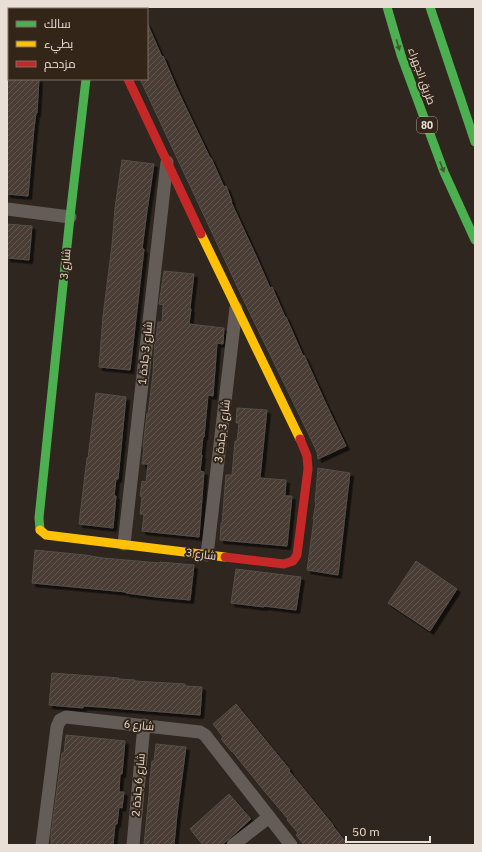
<svg xmlns="http://www.w3.org/2000/svg" width="482" height="852" viewBox="0 0 482 852" font-family="'IBM Plex Sans',Cairo,sans-serif">
  <defs>
    <pattern id="building-hatch" width="6" height="6" patternUnits="userSpaceOnUse"><rect width="6" height="6" fill="#493e34"/><path d="M-1 1l2-2M0 6l6-6M5 7l2-2" fill="none" stroke="#635951"/></pattern>
    <filter id="shadow"><feDropShadow dx="3.5" dy="3.5" stdDeviation="0" flood-color="#0009"/></filter>
  </defs>
  <rect width="100%" height="100%" fill="#2e261f"/>
  <g fill="url(#building-hatch)" stroke="#554e48" filter="url(#shadow)">
    <path d="M147,23L162,57L163,56L177,89L210,158H211L224,187L226,186L232,202H231L256,256L270,288L272,287L285,317H286L303,356L304,355L325,402L346,446L318,459L317,452L312,441L245,303L140,79H147Z"/>
    <path d="M7,79H39L37,113H36L34,128L28,196L7,194Z"/>
    <path d="M122,160L154,164L147,211L142,249H144L130,370L99,367L103,316L112,245L115,208Z"/>
    <path d="M7,224L32,226L29,260L7,258Z"/>
    <path d="M164,271L194,274L190,308L191,309L189,324L224,328L223,344L217,343L213,396L208,395L204,437H203L201,455H202L200,471L204,472L199,537L142,531L144,514H140L142,497L140,496L142,481L146,482L148,464H142L144,447H143L147,413L148,414L153,373L155,338H156L158,322H162L163,305L159,304Z"/>
    <path d="M96,393L126,397L118,479H116L114,496H116L113,528L79,524L87,458H88Z"/>
    <path d="M237,408L267,410L260,478L286,480L285,496H292L287,546L220,540L221,523H222L226,475H232L235,441H237L239,423H236Z"/>
    <path d="M318,468L350,473L338,575L307,570L314,519H313L316,503L315,502Z"/>
    <path d="M35,550L85,555L103,558L160,563V562L194,565L190,600L157,597L126,593V592L32,583Z"/>
    <path d="M416,561L457,589L430,631L388,603Z"/>
    <path d="M236,569L301,577L296,610L264,606V607L231,603Z"/>
    <path d="M52,673L119,678V679L135,680V681L185,684V686L202,687L200,715L100,707L83,706V708L49,705Z"/>
    <path d="M236,704L290,770L289,771L333,825V826L348,845H304L296,835L298,833L287,820L288,819L265,792L232,751V752L221,739L223,737L213,724Z"/>
    <path d="M66,735L125,741L122,774H120L119,792H124L122,808L119,807L117,824H115L113,845H51V834L62,753H64Z"/>
    <path d="M156,744L186,747L177,814L174,845H156L144,844L149,795L150,778L152,761H154Z"/>
    <path d="M229,794L251,819L222,845H203L190,829Z"/>
  </g>
  <g fill="none" stroke-linecap="round" stroke-linejoin="round">
    <g stroke="#645d57" stroke-width="13">
      <path d="M94,7L95,9"/>
      <path d="M7,209L70,217"/>
      <path d="M124,544L167,162"/>
      <path d="M207,555L236,308"/>
      <path d="M42,845L57,727L60,720L66,717L200,732L205,735L291,845"/>
      <path d="M133,845L144,725"/>
      <path d="M233,845L269,817"/>
    </g>
    <g stroke="#4caf50" stroke-width="9">
      <path d="M387,7L401,55L444,172L475,240"/>
      <path d="M430,7L475,142"/>
      <path d="M40,530L39,518L70,217L86,79"/>
    </g>
    <g stroke="#ffc107" stroke-width="9">
      <path d="M201,234L300,439"/>
      <path d="M40,530L46,535L225,557"/>
    </g>
    <g stroke="#c62828" stroke-width="9">
      <path d="M128,79L201,234"/>
      <path d="M225,557L284,564L293,561L297,555L308,469L307,456L300,439"/>
    </g>
  </g>
  <defs><path id="oneway-solid" d="M-6-.8H1V-3.2L6.5 0L1 3.2V.8H-6Z"/></defs>
  <g fill="#3e5c2f">
    <use href="#oneway-solid" transform="translate(398 45) rotate(74)"/>
    <use href="#oneway-solid" transform="translate(442 167) rotate(69)"/>
  </g>
  <g text-anchor="middle" stroke-width="4" stroke-linejoin="round" paint-order="stroke">
    <rect fill="#342519" stroke="#b3a79e" stroke-width="1" x="417" y="117" width="20" height="16" rx="3"/>
    <g font-size="10" font-weight="bold" fill="#e9dfd7">
      <text x="427" y="129">80</text>
    </g>
    <g font-size="11" fill="#e9dfd7" stroke="#342519">
      <text transform="translate(422 76) rotate(70)" y="4">طريق الجهراء</text>
      <text transform="translate(65 264) rotate(-84)" y="4">شارع 3</text>
      <text transform="translate(145 353) rotate(-84)" y="4">شارع 3 جادة 1</text>
      <text transform="translate(222 431) rotate(-83)" y="4">شارع 3 جادة 3</text>
      <text transform="translate(201 554) rotate(7)" y="4">شارع 3</text>
      <text transform="translate(139 725) rotate(6)" y="4">شارع 6</text>
      <text transform="translate(138 785) rotate(-85)" y="4">شارع 6 جادة 2</text>
    </g>
  </g>
  <rect width="482" height="852" fill="none" stroke="#e9dfd7" stroke-width="16"/>
  <rect x="8" y="8" width="140" height="72" fill="#342519" stroke="#7c6f65"/>
  <rect x="16" y="21" width="20" height="6" fill="#4caf50" stroke="#7c6f65"/>
  <text x="44" y="28" font-size="12" fill="#e9dfd7">سالك</text>
  <rect x="16" y="41" width="20" height="6" fill="#ffc107" stroke="#7c6f65"/>
  <text x="44" y="48" font-size="12" fill="#e9dfd7">بطيء</text>
  <rect x="16" y="61" width="20" height="6" fill="#c62828" stroke="#7c6f65"/>
  <text x="44" y="68" font-size="12" fill="#e9dfd7">مزدحم</text>
  <path d="M346 836v6h84v-6" fill="none" stroke="#e9dfd7" stroke-width="2"/>
  <text x="352" y="836" font-size="12" fill="#e9dfd7" stroke="#342519" stroke-width="3" paint-order="stroke">50 m</text>
</svg>
